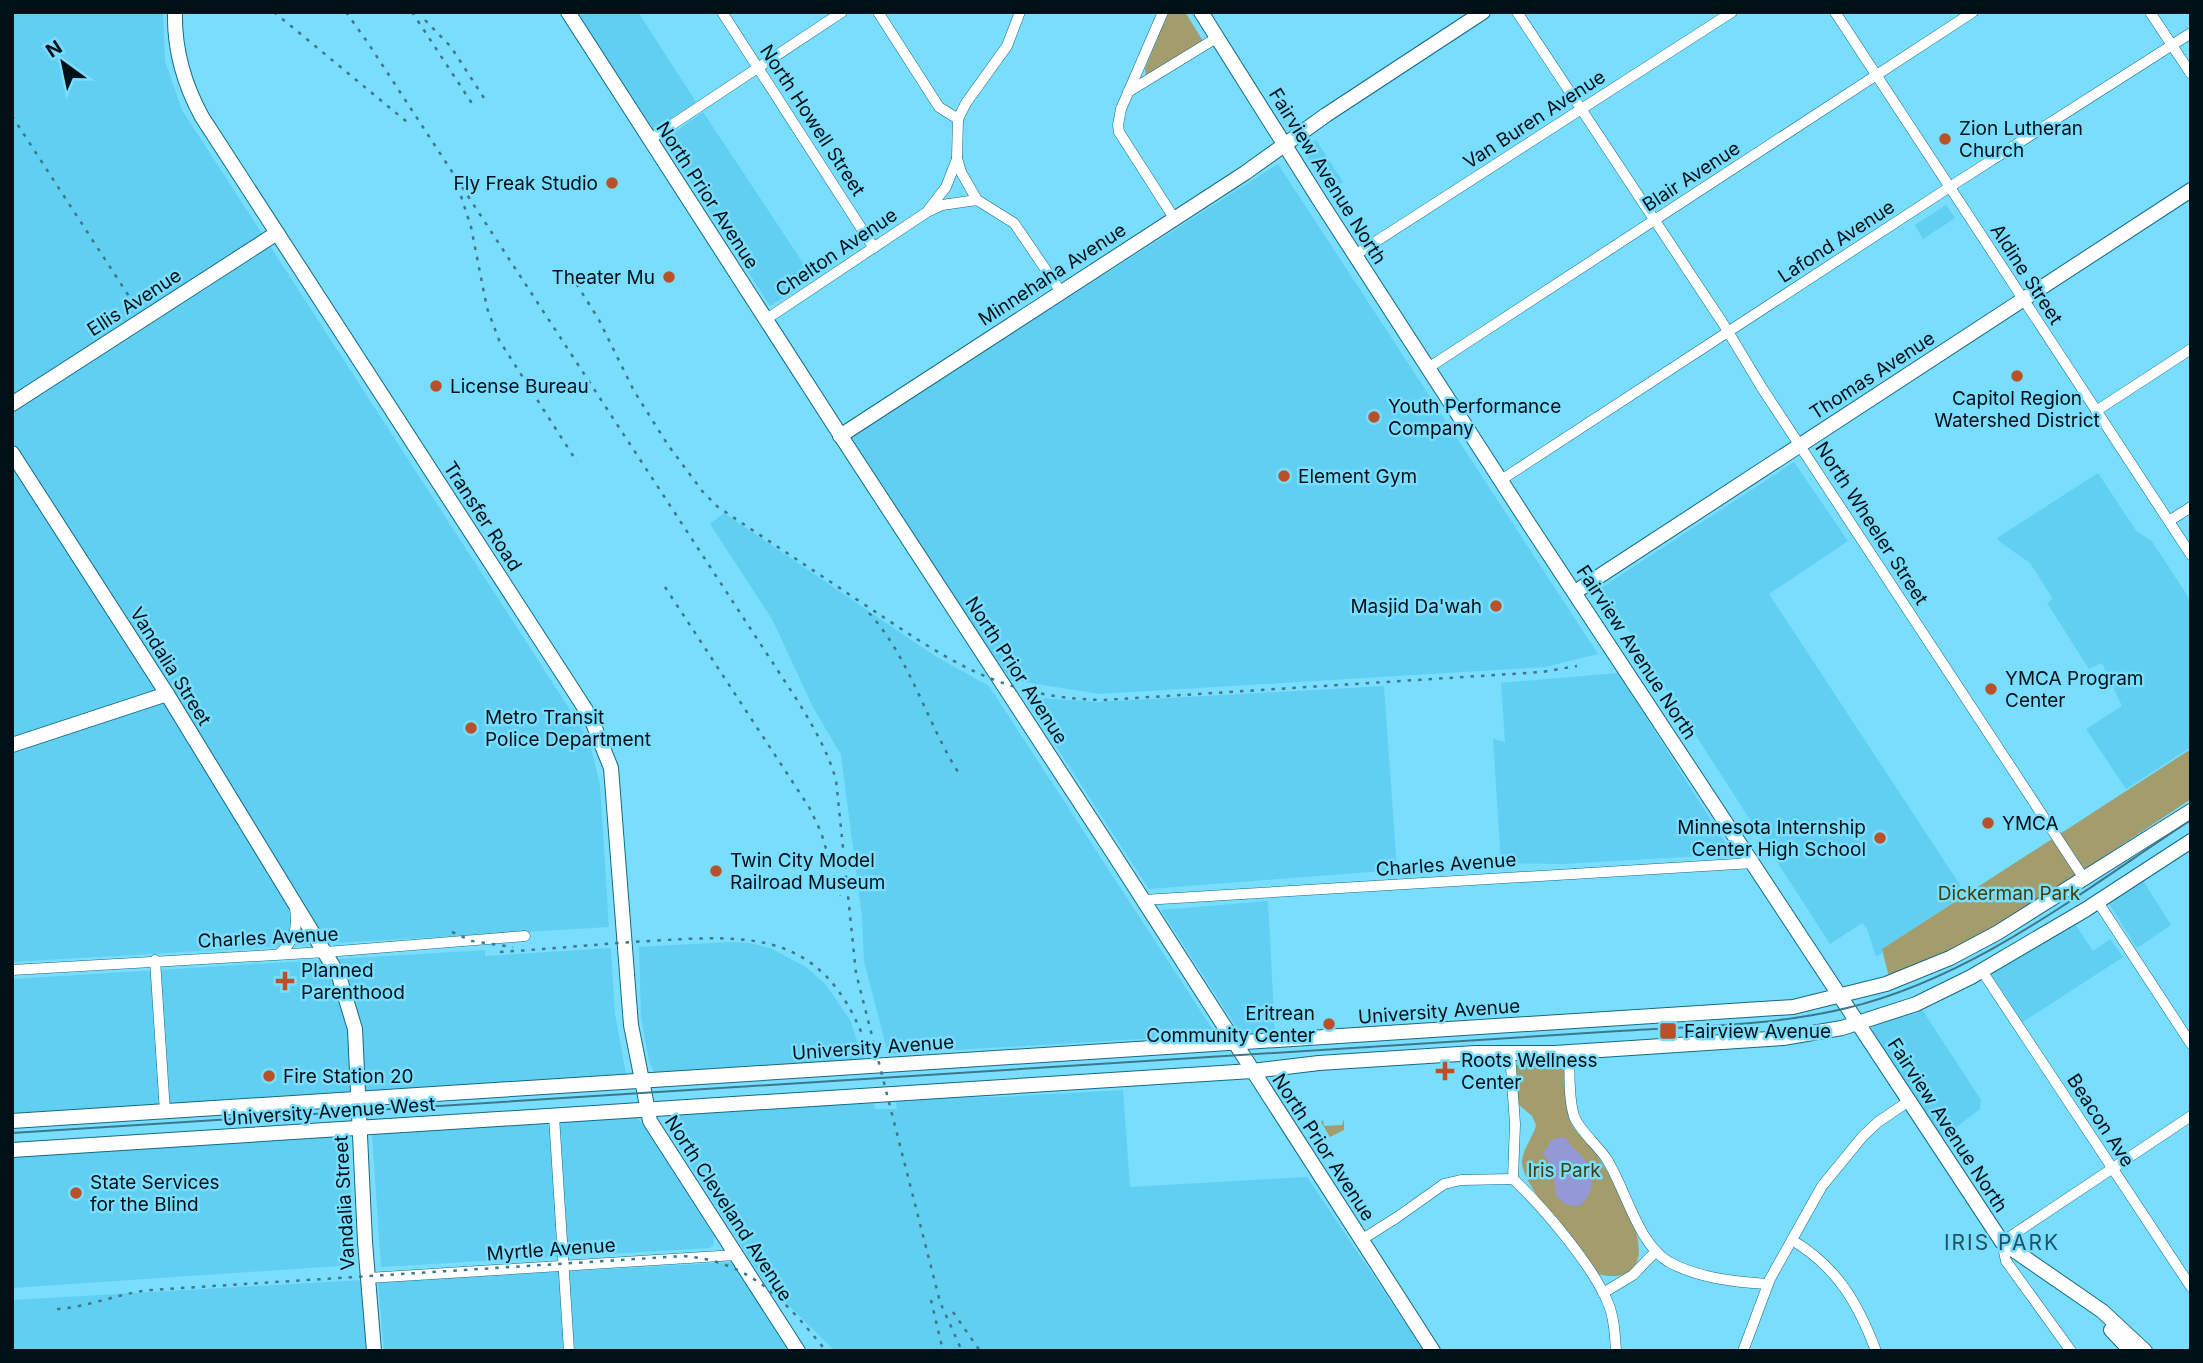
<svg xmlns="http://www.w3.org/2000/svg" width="2203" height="1363" viewBox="0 0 2203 1363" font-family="Inter,sans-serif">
  <rect width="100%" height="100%" fill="#79ddfd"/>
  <g fill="#61cff1">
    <path d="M12,12H163L165,61L182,110L580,725L590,745L600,784L609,927L12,962Z"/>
    <path d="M576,12H638L696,102L654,130Z"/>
    <path d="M703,112L813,278L770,306L664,140Z"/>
    <path d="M1316,140L1343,182L1329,190L1302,148Z"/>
    <path d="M1278,164L1598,654L1545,667L1100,694L1011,680L848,438Z"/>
    <path d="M1946,205L1955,218L1923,239L1915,225Z"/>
    <path d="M1794,462L1848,541L1769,594L1966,894L1882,949V953L1876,957L1867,929L1862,923L1830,944L1601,588Z"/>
    <path d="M2098,473L2137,532L2151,540L2191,601V747L2126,789L2086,729L2122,706L2102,663L2089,669L2047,603L2053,599L2030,563L2000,542L1997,538Z"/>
    <path d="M724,513L935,656L989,686L1213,1030L1211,1035L888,1054L864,961L862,917L841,755L813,707L772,619L710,524Z"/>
    <path d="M1618,673L1726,844L1719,855L1562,864L1501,863L1493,739L1505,742L1501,683Z"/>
    <path d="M1384,686L1397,870L1149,889L1024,697L1098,702Z"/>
    <path d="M2142,879L2171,925L2137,948L2108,902Z"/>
    <path d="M1268,901L1275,1035L1244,1039L1161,910Z"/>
    <path d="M2075,924L2093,951L2110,939L2123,957L2023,1022L1989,971Z"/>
    <path d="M729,942L750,943L770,948L806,967L826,985L850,1020L864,1060L659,1075L654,1072L649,1061L641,1017L639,947Z"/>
    <path d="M611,948L615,1014L626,1074L623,1076L12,1117V979L485,950V956Z"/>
    <path d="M1921,1008L1981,1100L1980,1109L1942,1138L1873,1034L1872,1024Z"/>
    <path d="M1123,1090L1130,1187L1307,1177L1424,1351H835L764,1281L666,1127L671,1115L873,1102L875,1109H897L895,1098L999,1097Z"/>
    <path d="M634,1116L642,1123L714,1236L713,1245L710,1248L381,1267L372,1135L376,1132Z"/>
    <path d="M343,1134L348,1139L356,1262L354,1265L12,1288V1155Z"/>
    <path d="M735,1262L792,1351H384L378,1282Z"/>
    <path d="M362,1280L366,1351H12V1300Z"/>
  </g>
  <g fill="#a39d6d">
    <path d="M1168,12H1185L1203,41L1146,76L1145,69Z"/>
    <path d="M2191,749V799L1999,926L1966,945L1889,977L1882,949Z"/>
    <path d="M1565,1062C1566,1081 1564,1104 1570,1121C1575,1133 1587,1141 1594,1151C1609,1173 1655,1244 1633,1268C1624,1278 1610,1277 1598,1274C1582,1253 1520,1184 1522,1161C1523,1148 1533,1138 1536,1125L1532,1116L1518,1104L1516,1065Z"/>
    <path d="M1344,1119V1130L1330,1137L1321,1122L1323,1120L1324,1126L1342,1125Z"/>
  </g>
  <path fill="#9498d4" d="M1562,1137L1566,1138C1571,1148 1579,1152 1585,1160C1595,1175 1595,1197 1578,1206L1566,1205L1556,1196L1553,1169L1543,1153L1552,1140Z"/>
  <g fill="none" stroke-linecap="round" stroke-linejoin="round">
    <defs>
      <g id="street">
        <path d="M722,12L874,248"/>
        <path d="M878,12L939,107L958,119L957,158L961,172L977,200L1014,223L1061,292"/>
        <path d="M1163,12L1121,109L1118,125L1119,132L1174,218"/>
        <path d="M1517,12L1724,325L1762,388L2083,877"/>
        <path d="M1835,12L2191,555"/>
        <path d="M2150,12L2191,74"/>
        <path d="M1128,92L1218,37"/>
        <path d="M958,119L966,103L1007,46L1020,12"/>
        <path d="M649,140L842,12"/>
        <path d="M929,209L946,187L957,159"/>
        <path d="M1355,255L1732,12"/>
        <path d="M765,320L927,212L942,205L977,200"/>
        <path d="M1428,368L1973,12"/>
        <path d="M2096,411L2191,349"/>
        <path d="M1501,480L1959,181L2191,33"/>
        <path d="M2169,521L2191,507"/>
        <path d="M1143,900L1753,863"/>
        <path d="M2098,902L2191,1044"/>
        <path d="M279,954C295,940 298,929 295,908"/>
        <path d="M155,960L165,1112"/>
        <path d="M12,970L326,952L525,936"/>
        <path d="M1982,971L2191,1287"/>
        <path d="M1569,1052C1570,1072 1568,1097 1574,1116C1579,1130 1597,1145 1606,1158C1626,1189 1637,1243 1669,1262C1698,1278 1735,1282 1767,1284"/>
        <path d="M1510,1053L1515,1124L1513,1179"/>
        <path d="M554,1116L569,1351"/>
        <path d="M1513,1179C1543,1207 1593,1266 1608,1303C1614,1317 1615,1335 1616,1351"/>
        <path d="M1361,1240L1396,1218L1444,1184L1461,1180L1513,1179"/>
        <path d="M1792,1240C1837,1267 1858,1303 1876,1351"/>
        <path d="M368,1278L736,1255"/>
        <path d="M1603,1293L1633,1275L1656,1251"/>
        <path d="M1743,1351L1770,1279L1822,1186L1863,1136L1878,1122L1909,1101"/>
        <path d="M2071,1351L2006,1261L2002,1242L2191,1116"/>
      </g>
      <g id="secondary">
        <path d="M175,12C174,50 184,84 202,117L573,690L591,718L611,768L631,1025L650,1121L798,1351"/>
        <path d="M568,12L848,447L1113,853L1433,1351"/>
        <path d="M1201,12L1320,201L1527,521L2002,1242L2102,1311L2145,1351"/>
        <path d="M12,404L277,233"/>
        <path d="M840,436L1245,173L1326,115L1483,12"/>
        <path d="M12,453L167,694L339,976L355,1029L365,1242L374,1351"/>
        <path d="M1575,592L2191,190"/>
        <path d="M12,745L167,694"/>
        <path d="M12,1121L1793,1007L1886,984L1950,958L1997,933L2191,811"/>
        <path d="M12,1150L1252,1071L1319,1063L1475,1053H1555L1783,1038L1842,1028L1916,1004L1971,977L2085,910L2191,841"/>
        <path d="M2111,1330L2131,1351"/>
      </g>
    </defs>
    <use href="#street" stroke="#166a81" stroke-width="11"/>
    <use href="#secondary" stroke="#166a81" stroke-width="16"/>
    <use href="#street" stroke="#fff" stroke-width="10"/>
    <use href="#secondary" stroke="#fff" stroke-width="14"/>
    <path stroke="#3d778a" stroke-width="2" d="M12,1133L1619,1031C1695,1026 1773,1026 1847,1008C1975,977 2082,891 2191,820"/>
    <g stroke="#3d778a" stroke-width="2.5" stroke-dasharray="3.5 7" stroke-linecap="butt">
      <path d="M274,12L407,122"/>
      <path d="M346,12L368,43L799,703C814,728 828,752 836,780L856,973L940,1302L962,1351"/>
      <path d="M412,12L473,105"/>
      <path d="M425,20L451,47L484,98"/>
      <path d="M12,116L134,304"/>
      <path d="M461,196L471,227L487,308L499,340L577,462"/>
      <path d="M571,275L599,320L634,391L668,445L703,492L718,507C764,538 810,568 856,599C943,656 995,698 1104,700L1542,672L1577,666"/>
      <path d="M665,587L809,807L821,832L840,896"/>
      <path d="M869,613C910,658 926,721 958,772"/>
      <path d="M452,932L472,941L513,947"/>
      <path d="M500,952C550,949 599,944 649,941C749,935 821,929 864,1039"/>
      <path d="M931,1300L943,1351"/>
      <path d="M57,1309C89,1307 119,1293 151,1290L683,1256C750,1261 786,1301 826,1351"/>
      <path d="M953,1312L980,1351"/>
    </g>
  </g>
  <g fill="#b85127" stroke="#79ddfd" stroke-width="2.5">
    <circle cx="1945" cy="139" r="7"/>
    <circle cx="612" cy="183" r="7"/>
    <circle cx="669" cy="277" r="7"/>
    <circle cx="2017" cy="376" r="7"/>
    <circle cx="436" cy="386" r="7"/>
    <circle cx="1374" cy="417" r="7"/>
    <circle cx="1284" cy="476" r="7"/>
    <circle cx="1496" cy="606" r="7"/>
    <circle cx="1991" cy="689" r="7"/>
    <circle cx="471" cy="728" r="7"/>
    <circle cx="1988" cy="823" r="7"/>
    <circle cx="1880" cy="838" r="7"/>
    <circle cx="716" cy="871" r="7"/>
    <path d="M281.5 970.5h7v7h7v7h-7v7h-7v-7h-7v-7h7z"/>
    <circle cx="1329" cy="1024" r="7"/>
    <rect x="1659" y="1022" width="18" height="18" rx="3.5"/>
    <path d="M1441.5 1060.5h7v7h7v7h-7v7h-7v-7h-7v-7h7z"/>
    <circle cx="269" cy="1076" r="7"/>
    <circle cx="76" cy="1193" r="7"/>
  </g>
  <g text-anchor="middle" stroke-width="5" stroke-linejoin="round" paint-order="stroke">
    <g font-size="19" fill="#001017" stroke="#79ddfd">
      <text transform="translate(1534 119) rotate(-33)" y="7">Van Buren Avenue</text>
      <text transform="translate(813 120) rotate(57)" y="7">North Howell Street</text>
      <text transform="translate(1328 176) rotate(58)" y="7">Fairview Avenue North</text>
      <text transform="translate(1691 176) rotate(-33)" y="7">Blair Avenue</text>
      <text transform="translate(708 195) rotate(57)" y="7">North Prior Avenue</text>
      <text transform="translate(1836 241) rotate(-33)" y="7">Lafond Avenue</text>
      <text transform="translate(836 252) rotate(-34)" y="7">Chelton Avenue</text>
      <text transform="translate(1052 274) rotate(-33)" y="7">Minnehaha Avenue</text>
      <text transform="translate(2027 274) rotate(57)" y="7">Aldine Street</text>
      <text transform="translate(134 302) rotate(-33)" y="7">Ellis Avenue</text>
      <text transform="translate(1872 375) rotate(-33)" y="7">Thomas Avenue</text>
      <text transform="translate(483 516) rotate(57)" y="7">Transfer Road</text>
      <text transform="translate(1872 523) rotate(57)" y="7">North Wheeler Street</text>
      <text transform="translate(1637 652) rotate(57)" y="7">Fairview Avenue North</text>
      <text transform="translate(171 666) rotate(58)" y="7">Vandalia Street</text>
      <text transform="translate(1017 670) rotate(57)" y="7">North Prior Avenue</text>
      <text transform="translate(1446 864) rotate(-4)" y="7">Charles Avenue</text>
      <text transform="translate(268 937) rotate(-3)" y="7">Charles Avenue</text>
      <text transform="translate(1439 1011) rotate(-4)" y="7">University Avenue</text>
      <text transform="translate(873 1047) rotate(-4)" y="7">University Avenue</text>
      <text transform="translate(329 1111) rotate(-4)" y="7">University Avenue West</text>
      <text transform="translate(2101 1120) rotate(57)" y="7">Beacon Ave</text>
      <text transform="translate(1948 1125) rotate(57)" y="7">Fairview Avenue North</text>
      <text transform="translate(1324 1147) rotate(57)" y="7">North Prior Avenue</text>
      <text transform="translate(344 1203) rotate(-93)" y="7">Vandalia Street</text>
      <text transform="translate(729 1208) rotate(57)" y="7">North Cleveland Avenue</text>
      <text transform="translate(551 1249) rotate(-4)" y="7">Myrtle Avenue</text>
    </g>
    <g font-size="19" fill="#001017" stroke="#79ddfd" text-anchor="start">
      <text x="1959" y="135">Zion Lutheran<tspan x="1959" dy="22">Church</tspan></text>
      <text x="598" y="190" text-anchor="end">Fly Freak Studio</text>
      <text x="655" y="284" text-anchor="end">Theater Mu</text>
      <text x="450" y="393">License Bureau</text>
      <text x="2017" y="405" text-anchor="middle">Capitol Region<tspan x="2017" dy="22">Watershed District</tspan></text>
      <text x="1388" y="413">Youth Performance<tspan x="1388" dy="22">Company</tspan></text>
      <text x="1298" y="483">Element Gym</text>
      <text x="1482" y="613" text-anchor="end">Masjid Da'wah</text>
      <text x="2005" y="685">YMCA Program<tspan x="2005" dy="22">Center</tspan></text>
      <text x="485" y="724">Metro Transit<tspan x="485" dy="22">Police Department</tspan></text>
      <text x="2002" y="830">YMCA</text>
      <text x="1866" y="834" text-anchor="end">Minnesota Internship<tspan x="1866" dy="22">Center High School</tspan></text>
      <text x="730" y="867">Twin City Model<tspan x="730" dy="22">Railroad Museum</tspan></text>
      <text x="301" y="977">Planned<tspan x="301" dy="22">Parenthood</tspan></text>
      <text x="1315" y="1020" text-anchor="end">Eritrean<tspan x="1315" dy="22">Community Center</tspan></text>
      <text x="1684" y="1038">Fairview Avenue</text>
      <text x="1461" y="1067">Roots Wellness<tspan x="1461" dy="22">Center</tspan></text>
      <text x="283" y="1083">Fire Station 20</text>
      <text x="90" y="1189">State Services<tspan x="90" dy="22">for the Blind</tspan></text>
    </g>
    <g font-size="19" fill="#453e06" stroke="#79ddfd">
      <text x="2009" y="900">Dickerman Park</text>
      <text x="1564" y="1177">Iris Park</text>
    </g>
    <g font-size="21" letter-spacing="2" fill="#1d5364" stroke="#79ddfd">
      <text x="2002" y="1250">IRIS PARK</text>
    </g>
  </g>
  <rect width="2203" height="1363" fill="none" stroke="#001017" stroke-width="28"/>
  <g transform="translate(63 63) rotate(327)" stroke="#79ddfd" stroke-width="5" paint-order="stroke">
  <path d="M0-5L12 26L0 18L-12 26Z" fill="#001017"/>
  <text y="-10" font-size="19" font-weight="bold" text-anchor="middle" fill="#001017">N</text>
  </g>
</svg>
